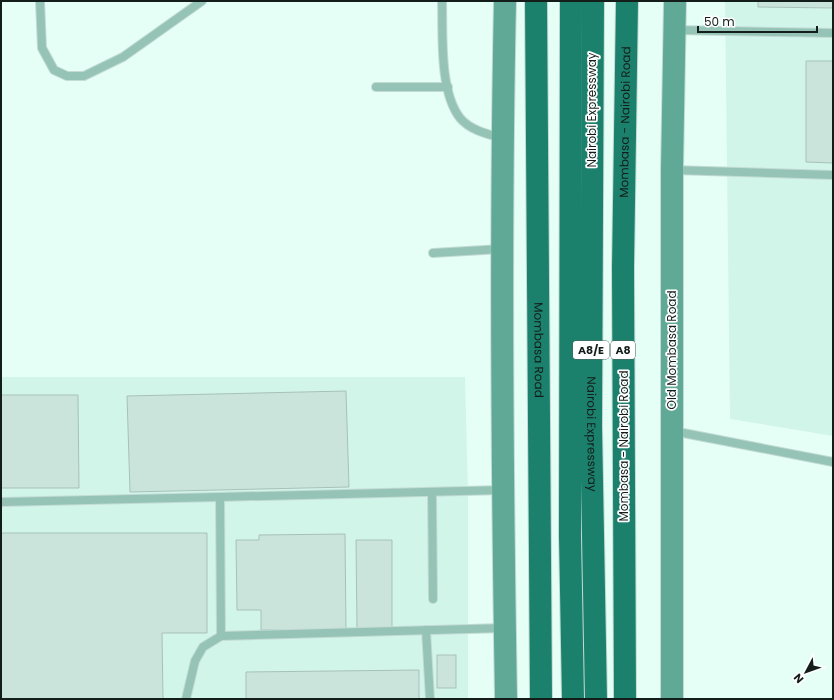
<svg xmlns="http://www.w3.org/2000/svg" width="834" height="700" viewBox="0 0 834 700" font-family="Poppins,sans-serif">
  <rect width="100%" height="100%" fill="#e5fff7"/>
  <g fill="#d2f5ea">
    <path d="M725,1H833V436L730,419Z"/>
    <path d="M1,377H465L468,491V699H1Z"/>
  </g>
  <g fill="#cae4dc" stroke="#a7c1b9">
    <path d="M758,1H833V8L758,7Z"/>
    <path d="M806,61H833V163L806,162Z"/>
    <path d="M346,391L349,487L130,492L127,396Z"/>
    <path d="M1,395H78L79,488H1Z"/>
    <path d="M1,533H207V633H162L163,699H1Z"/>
    <path d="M345,534L346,630H261V610H237L236,540H259V535Z"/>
    <path d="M356,540H392V629H357Z"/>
    <rect x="437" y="655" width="19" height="33"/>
    <path d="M419,670V699H246V672Z"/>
  </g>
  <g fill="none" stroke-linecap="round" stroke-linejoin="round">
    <defs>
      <g id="lane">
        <path d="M40,1L42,48L54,70L67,76H84L123,57L202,1"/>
        <path d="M442,1C443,34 439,91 460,118C470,130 487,134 501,138"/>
        <path d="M676,30L833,33"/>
        <path d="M376,87H448"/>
        <path d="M673,170L833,175"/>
        <path d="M433,253L501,249"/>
        <path d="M673,431L833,462"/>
        <path d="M432,492L433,599"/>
        <path d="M1,502L220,497"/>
        <path d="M426,630L430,699"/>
        <path d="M221,636L220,497L503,490"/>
        <path d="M186,699L195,661L203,647L221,636L504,628"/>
      </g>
      <g id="secondary">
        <path d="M505,1C500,234 502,466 506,699"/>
        <path d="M672,699V170L675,1"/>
      </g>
      <g id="highway">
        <path id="s1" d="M536,1L541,699"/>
        <path d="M571,1L570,536L573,699"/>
        <path id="s2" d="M593,1L591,426L596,699"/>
        <path id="s3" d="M625,699L623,268L627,1"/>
      </g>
    </defs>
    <use href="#lane" stroke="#c3dbd4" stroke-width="10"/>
    <use href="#secondary" stroke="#c3dbd4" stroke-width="24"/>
    <use href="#highway" stroke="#c3dbd4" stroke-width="24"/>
    <use href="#lane" stroke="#95c4b6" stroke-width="8"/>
    <use href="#secondary" stroke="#5fa996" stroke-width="22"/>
    <use href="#highway" stroke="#1c816c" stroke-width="22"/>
  </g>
  <g text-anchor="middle" stroke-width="3.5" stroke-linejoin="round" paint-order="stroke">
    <g fill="#fff" stroke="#5a615f" stroke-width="1">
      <rect x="573" y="341" width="36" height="18" rx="3"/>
      <rect x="611" y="341" width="24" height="18" rx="3"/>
    </g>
    <g font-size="11" font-weight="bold" fill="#131d1a">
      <text x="591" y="354">A8/E</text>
      <text x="623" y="354">A8</text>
    </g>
    <g font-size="12" fill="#131d1a" stroke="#fff">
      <text transform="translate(592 110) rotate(-90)" y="4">Nairobi Expressway</text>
      <text dy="4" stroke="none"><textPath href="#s3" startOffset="577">Mombasa - Nairobi Road</textPath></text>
      <text dy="4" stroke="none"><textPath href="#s1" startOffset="349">Mombasa Road</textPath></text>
      <text transform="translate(672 350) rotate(-90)" y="4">Old Mombasa Road</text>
      <text dy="4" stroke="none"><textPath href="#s2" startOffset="433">Nairobi Expressway</textPath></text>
      <text transform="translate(624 446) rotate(-90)" y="4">Mombasa - Nairobi Road</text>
    </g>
  </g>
  <rect width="834" height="700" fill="none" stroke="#131d1a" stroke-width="4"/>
  <g transform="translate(806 672) rotate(229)" stroke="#ffffff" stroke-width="3" paint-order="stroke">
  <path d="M0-3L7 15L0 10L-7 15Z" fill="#131d1a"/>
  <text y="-6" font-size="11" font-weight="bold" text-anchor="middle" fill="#131d1a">N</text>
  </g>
  <path d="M698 26v6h119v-6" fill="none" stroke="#131d1a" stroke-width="2"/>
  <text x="704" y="26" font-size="12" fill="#131d1a" stroke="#ffffff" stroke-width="3" paint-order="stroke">50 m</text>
</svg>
